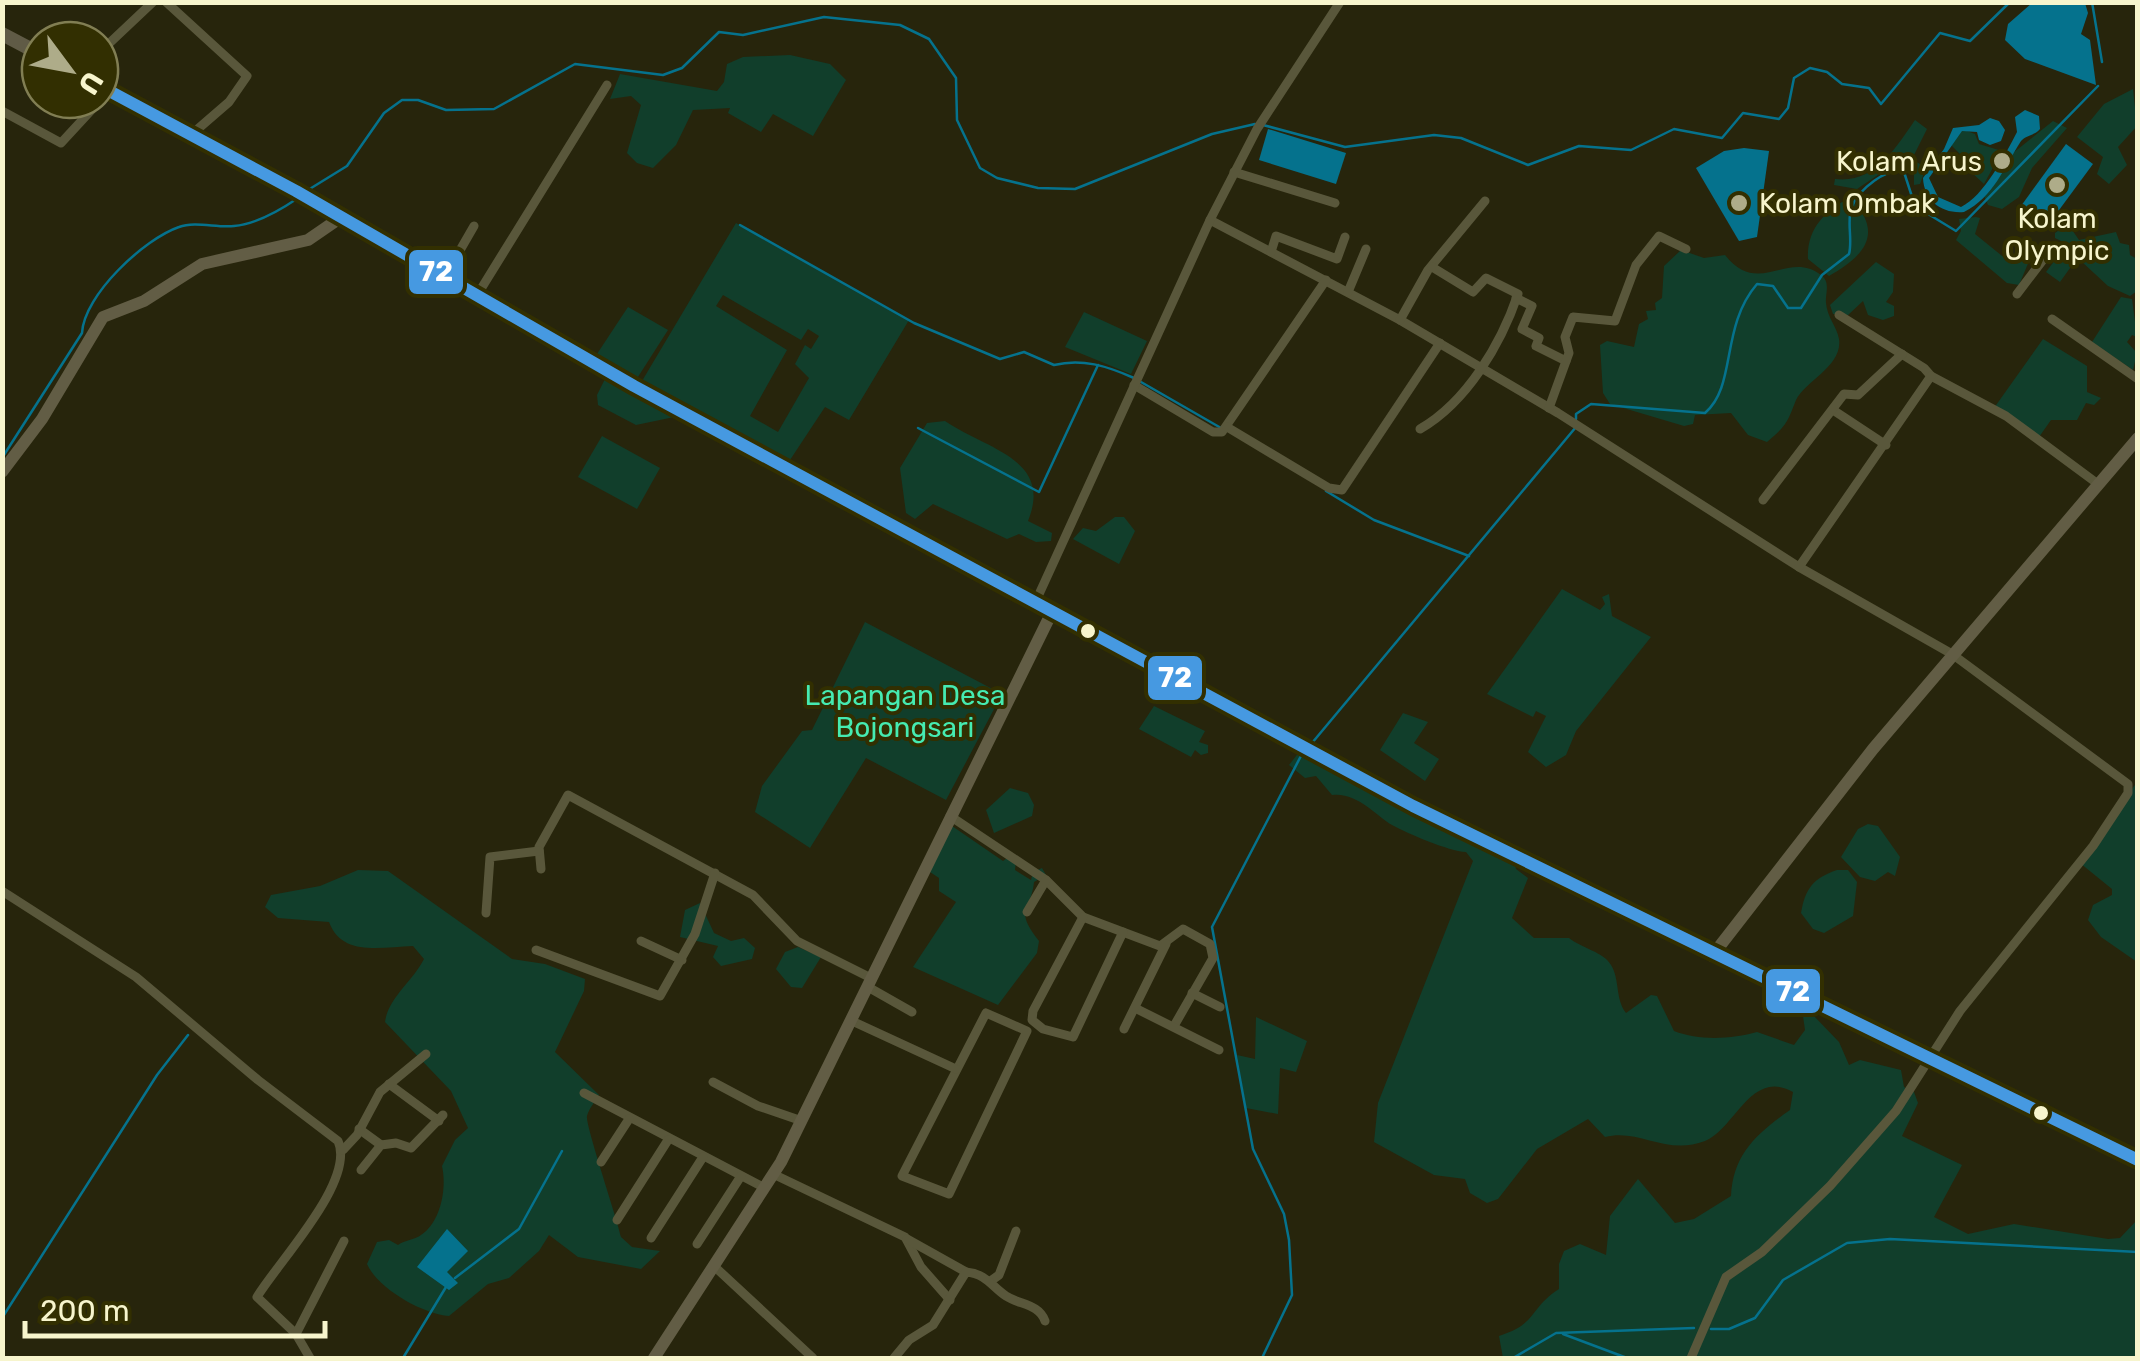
<svg xmlns="http://www.w3.org/2000/svg" width="2140" height="1361" viewBox="0 0 2140 1361" font-family="Rubik,sans-serif">
  <rect width="100%" height="100%" fill="#27250c"/>
  <g fill="#113e2b" fill-rule="evenodd">
    <path d="M790,55L830,64L846,80L813,136L773,114L761,132L728,113L730,108L693,110L676,145L653,168L637,163L627,153L641,105L631,96L610,99L620,74L717,91L724,82L727,64L743,57Z"/>
    <path d="M2133,89L2137,126L2118,147L2127,165L2109,184L2097,174L2103,157L2077,137L2104,104Z"/>
    <path d="M1915,120L1927,129L1912,159L1926,168L1920,184L1914,185V175L1902,166L1903,158L1857,189L1834,185L1835,179C1874,184 1895,149 1915,120Z"/>
    <path d="M2053,121L2067,128L2032,168L2019,197L2002,209L1988,205L1984,196L2005,169L2008,157Z"/>
    <path d="M1962,129L1975,134L1979,144L2002,151L1984,184L1970,171L1976,157L1962,156L1951,145Z"/>
    <path d="M1850,198C1884,232 1866,255 1829,276L1808,259C1806,230 1825,210 1850,198Z"/>
    <path d="M1976,217L1980,218L1975,234L2012,264L2022,250L2032,254L2019,285L2007,283L1956,240L1961,231L1959,219Z"/>
    <path d="M736,223L909,320L849,420L825,407L788,463L642,381ZM723,295L801,340L808,329L819,336L811,349L805,345L795,364L809,378L778,432L750,416L787,350L716,306Z"/>
    <path d="M2068,224L2079,240L2116,232L2120,243L2129,245L2130,255L2137,259V291L2130,296L2108,286L2081,261H2075L2060,282L2046,272L2067,244L2055,238V233Z"/>
    <path d="M1681,250L1704,258L1725,255C1759,298 1788,249 1821,275C1831,282 1825,294 1826,303C1827,317 1837,327 1839,339C1843,366 1805,381 1796,400C1787,423 1787,425 1767,442L1748,435L1731,413L1695,415L1693,424L1684,426L1610,404L1603,393L1600,345L1607,341L1634,347L1639,324L1648,319L1646,311L1656,310L1655,303L1662,298L1664,266Z"/>
    <path d="M1876,262L1894,274L1893,292L1886,302L1894,306V316L1883,320L1868,315L1863,301L1848,315L1833,314L1830,305Z"/>
    <path d="M2121,297L2132,299L2137,337L2132,335L2127,342L2137,353L2133,370L2092,342Z"/>
    <path d="M628,307L668,330L636,380L595,357Z"/>
    <path d="M1084,312L1147,341L1131,374L1065,347Z"/>
    <path d="M2043,339L2087,366V392L2101,398L2094,405L2086,403L2077,420H2051L2039,437L1994,408Z"/>
    <path d="M607,375L679,416L636,425L598,405L597,395Z"/>
    <path d="M945,421C988,450 1053,459 1028,521L1052,533L1051,541L1036,542L1019,534L1007,539L933,504L915,519L906,513L900,468L927,423Z"/>
    <path d="M602,436L660,468L637,509L578,477Z"/>
    <path d="M1115,517H1124L1135,531L1119,564L1073,539L1083,528L1096,531Z"/>
    <path d="M1562,589L1600,610L1605,604L1602,597L1609,594L1612,616L1651,637L1576,731L1566,755L1546,767L1528,752L1546,716L1536,711L1533,717L1487,694Z"/>
    <path d="M865,622L1002,694L946,800L866,758L810,848L755,812L762,786L802,731L812,730Z"/>
    <path d="M1154,706L1205,731L1199,742L1208,745V753L1201,755L1195,750L1191,757L1139,729Z"/>
    <path d="M1403,713L1428,722L1414,743L1439,759L1425,781L1380,750Z"/>
    <path d="M1300,751L1515,862L1516,869L1528,878L1512,918L1534,938H1569C1581,948 1604,952 1611,965C1620,979 1615,999 1626,1013L1651,995L1657,996L1674,1031C1699,1041 1732,1039 1757,1032L1794,1045L1805,1030L1803,1016L1813,1015L1839,1042L1849,1065L1860,1060L1901,1070L1904,1087L1914,1092L1918,1103L1902,1136L1962,1165L1934,1217L1968,1234L2014,1224L2108,1239L2120,1238L2137,1220V1358H1503L1499,1336C1539,1323 1528,1309 1559,1289V1264L1564,1251L1580,1244L1606,1255L1610,1216L1638,1179L1675,1223L1694,1219L1731,1196C1733,1154 1757,1133 1790,1110L1793,1092C1751,1068 1735,1129 1705,1141C1666,1156 1639,1128 1605,1137L1588,1119L1537,1149L1498,1199L1487,1203L1470,1193L1465,1179L1434,1175L1374,1142L1378,1103L1473,861L1466,852C1448,851 1409,834 1392,825C1375,815 1357,792 1332,795L1316,776L1305,778L1289,765Z"/>
    <path d="M2137,782V962L2101,937L2088,920L2093,905L2112,895V889L2080,863Z"/>
    <path d="M1010,788L1028,793L1034,805L1032,816L994,833L986,810Z"/>
    <path d="M1868,824L1878,826L1900,857L1895,876L1888,872L1875,881L1860,877L1841,857L1858,829Z"/>
    <path d="M952,826L1003,861L1010,856L1016,860L1015,870L1031,880L1033,872L1042,868L1046,875L1034,882C1031,912 1013,908 1039,941L1037,953L998,1005L913,967L956,902L939,891V878L927,870Z"/>
    <path d="M358,870L388,871L512,959L545,964L585,979L584,991L555,1052L599,1095C595,1101 589,1109 587,1116C585,1124 617,1218 621,1237L632,1247L660,1251L641,1269L578,1257L549,1235L539,1251L509,1278L488,1284L449,1316C423,1314 378,1289 367,1264L377,1242L389,1240L398,1245C405,1240 414,1240 421,1235C441,1222 447,1188 442,1166L455,1140L468,1128L451,1091L385,1022C388,998 413,981 424,959L413,946C381,947 342,957 329,922L278,918L265,907L271,895L320,886Z"/>
    <path d="M1837,870H1848L1857,882L1853,916L1824,933L1813,929L1801,913C1805,889 1813,878 1837,870Z"/>
    <path d="M700,903L714,933L731,941L744,938L755,948L752,959L721,966L713,957L718,946L680,937L685,910Z"/>
    <path d="M798,947L821,957L802,988L791,987L776,969L785,952Z"/>
    <path d="M1256,1017L1307,1041L1296,1072L1280,1068L1278,1114L1246,1108L1237,1055L1255,1059Z"/>
  </g>
  <g fill="#05728d">
    <path d="M2032,3H2085L2088,13L2081,34L2090,40L2096,85L2025,59L2005,40L2008,24Z"/>
    <path d="M2025,110L2039,116L2040,129C2034,136 2026,135 2021,141C2004,167 1994,197 1964,212C1942,214 1924,201 1923,178L1944,149L1953,128L1979,125L1990,118L1999,121L2005,130L2001,141L1990,145L1979,140L1977,132L1962,131L1929,178L1938,197L1961,207C1984,196 2005,155 2017,132L2015,117Z"/>
    <path d="M1268,129L1346,153L1336,184L1259,160Z"/>
    <path d="M2066,144L2093,164L2048,225L2021,206Z"/>
    <path d="M1744,148L1769,151L1757,237L1739,241L1696,168L1724,151Z"/>
    <path d="M447,1229L468,1251L447,1272L458,1283L449,1290L417,1267Z"/>
  </g>
  <g fill="none" stroke-linecap="round" stroke-linejoin="round">
    <g stroke="#05728d" stroke-width="2.5">
      <path d="M2092,2L2102,62"/>
      <path d="M1263,125L1345,147L1434,135L1461,138L1528,165L1579,146L1631,150L1674,129L1722,138L1743,113L1779,119L1788,108L1794,78L1810,68L1827,72L1842,84L1869,88L1881,104L1940,33L1970,41L2010,2"/>
      <path d="M308,190L347,166L384,113L402,100H418L446,110L494,109L575,64L663,75L682,68L719,32L743,35L824,17L900,25L929,39L956,78L957,120L980,168L997,178L1038,188L1075,189L1212,134L1255,124"/>
      <path d="M740,225L914,323L1000,359L1024,352L1054,365C1082,358 1107,366 1134,378"/>
      <path d="M1141,382L1221,428"/>
      <path d="M1576,419V414L1591,404L1705,413C1737,386 1720,327 1757,284L1773,286L1788,308H1801L1822,275L1849,254C1853,239 1846,220 1852,206C1859,190 1887,166 1904,172L1915,206L1956,231L2098,86"/>
      <path d="M918,428L1039,492L1098,365"/>
      <path d="M2,458L82,333C84,295 144,239 179,227C195,221 217,228 234,226C257,224 279,211 298,198"/>
      <path d="M1326,491L1374,520L1469,556"/>
      <path d="M1312,743L1576,427"/>
      <path d="M455,1278L519,1229L562,1151"/>
      <path d="M2,1318L157,1075L188,1035"/>
      <path d="M1711,1329H1729L1755,1318L1783,1280L1847,1243L1890,1239L2138,1252"/>
      <path d="M1563,1334L1627,1358"/>
      <path d="M403,1358L446,1287"/>
      <path d="M1262,1358L1292,1295L1289,1240L1284,1214L1253,1149L1212,927L1303,752"/>
      <path d="M1513,1358L1556,1333L1694,1328"/>
    </g>
    <g stroke="#59573b" stroke-width="9">
      <path d="M166,2L247,76L229,102L192,134"/>
      <path d="M100,52L153,2"/>
      <path d="M2,111L61,143L109,91"/>
      <path d="M1234,172L1335,203"/>
      <path d="M1210,220L1400,320L1558,413L1799,567L1952,654L2128,784V793L2093,846L1960,1011L1896,1111L1830,1186L1762,1252L1726,1277L1691,1358"/>
      <path d="M1271,252L1276,236L1337,259L1345,237"/>
      <path d="M444,278L474,226"/>
      <path d="M1348,292L1366,249"/>
      <path d="M2017,294L2049,252"/>
      <path d="M476,297L607,85"/>
      <path d="M1516,298L1532,306L1522,329L1539,338L1536,346L1566,361"/>
      <path d="M1839,315L1924,368L1931,376L2006,416L2098,484"/>
      <path d="M2052,319L2138,379"/>
      <path d="M1400,320L1428,270L1485,201"/>
      <path d="M1134,385L1213,432H1222L1326,280"/>
      <path d="M1549,408L1569,353L1565,337L1573,317L1615,321L1636,265L1659,236L1686,249"/>
      <path d="M1833,410L1886,445"/>
      <path d="M1227,427L1329,488L1342,490L1440,343"/>
      <path d="M1420,429C1467,402 1501,344 1518,294L1486,278L1473,292L1432,267"/>
      <path d="M1763,500L1844,394L1858,395L1902,354"/>
      <path d="M1799,567L1931,376"/>
      <path d="M1035,603L1210,220L1257,129L1340,2"/>
      <path d="M950,816L1046,880L1083,917L1160,946L1183,929L1210,944L1213,958L1174,1026"/>
      <path d="M541,869L539,847L568,795L753,895L797,941L871,978"/>
      <path d="M2,891L136,977L258,1080L338,1141C356,1181 278,1262 257,1297L296,1334L310,1358"/>
      <path d="M1027,912L1046,880"/>
      <path d="M486,913L490,857L539,851"/>
      <path d="M1083,917L1033,1011L1032,1020L1043,1029L1073,1037L1123,932"/>
      <path d="M641,941L682,960"/>
      <path d="M536,950L660,996L695,934L715,873"/>
      <path d="M868,987L912,1012"/>
      <path d="M1192,993L1220,1007"/>
      <path d="M1135,1008L1219,1050"/>
      <path d="M986,1013L1027,1031L949,1194L902,1176Z"/>
      <path d="M852,1021L956,1069"/>
      <path d="M1124,1029L1166,944"/>
      <path d="M713,1082L758,1106L802,1121"/>
      <path d="M389,1084L439,1121"/>
      <path d="M584,1093L765,1188"/>
      <path d="M359,1129L381,1145"/>
      <path d="M343,1150L357,1135L380,1092L426,1054"/>
      <path d="M601,1162L629,1119"/>
      <path d="M361,1170L381,1145L396,1143L411,1148L443,1115"/>
      <path d="M773,1174L905,1237L921,1267L950,1300"/>
      <path d="M617,1220L668,1140"/>
      <path d="M651,1238L703,1157"/>
      <path d="M907,1239L966,1272"/>
      <path d="M697,1244L741,1176"/>
      <path d="M715,1267L813,1358"/>
      <path d="M992,1280L999,1275L1016,1231"/>
      <path d="M296,1334L344,1241"/>
      <path d="M894,1358L909,1340L933,1325L966,1272C987,1274 991,1286 1006,1296C1020,1305 1039,1304 1045,1321"/>
    </g>
    <g stroke="#625d45" stroke-width="12">
      <path d="M2,472L42,419L103,317L144,301L202,264L308,240L340,218"/>
      <path d="M1712,956L1873,749L2138,438"/>
      <path d="M654,1358L781,1162L1052,612"/>
    </g>
    <g stroke="#605b46" stroke-width="14">
      <path d="M2,34L40,54"/>
      <path d="M100,86L296,191L634,386L1413,806L2138,1160"/>
    </g>
    <defs>
      <path id="bus-1" d="M100,86L296,191L634,386L1413,806L2138,1160"/>
    </defs>
    <use href="#bus-1" stroke="#322f01" stroke-width="20"/>
    <use href="#bus-1" stroke="#4699e1" stroke-width="12"/>
  </g>
  <g fill="#aeac89" stroke="#322f01" stroke-width="4">
    <circle cx="2002" cy="161" r="10"/>
    <circle cx="2057" cy="185" r="10"/>
    <circle cx="1739" cy="203" r="10"/>
  </g>
  <g fill="#f7f5cd" stroke="#322f01" stroke-width="4">
    <circle cx="1088" cy="631" r="9"/>
    <circle cx="2041" cy="1113" r="9"/>
  </g>
  <g text-anchor="middle" stroke-width="8" stroke-linejoin="round" paint-order="stroke">
    <g font-size="28" fill="#f7f5cd" stroke="#322f01" text-anchor="end">
      <text x="1982" y="171">Kolam Arus</text>
      <text x="1759" y="213" text-anchor="start">Kolam Ombak</text>
      <text x="2057" y="228" text-anchor="middle">Kolam<tspan x="2057" dy="32">Olympic</tspan></text>
    </g>
    <g font-size="28" fill="#45ebb1" stroke="#322f01">
      <text x="905" y="705">Lapangan Desa<tspan x="905" dy="32">Bojongsari</tspan></text>
    </g>
  </g>
  <g stroke="#322f01" stroke-width="4">
    <rect x="407" y="248" width="58" height="48" rx="10" fill="#4699e1"/>
    <rect x="1146" y="654" width="58" height="48" rx="10" fill="#4699e1"/>
    <rect x="1764" y="967" width="58" height="48" rx="10" fill="#4699e1"/>
  </g>
  <g font-size="28" text-anchor="middle" font-weight="bold" fill="#fff">
    <text x="436" y="281">72</text>
    <text x="1175" y="687">72</text>
    <text x="1793" y="1001">72</text>
  </g>
  <rect width="2140" height="1361" fill="none" stroke="#f7f5cd" stroke-width="10"/>
  <g transform="translate(70 70) rotate(122)"><circle r="48" fill="#322f01" stroke="#817e53" stroke-width="2.5"/>
  <path d="M0-8L18 38L0 25L-18 38Z" fill="#aeac89"/>
  <text y="-15" font-size="28" font-weight="bold" text-anchor="middle" fill="#f7f5cd">U</text>
  </g>
  <path d="M25 1321v15h300v-15" fill="none" stroke="#f7f5cd" stroke-width="5"/>
  <text x="40" y="1321" font-size="30" fill="#f7f5cd" stroke="#322f01" stroke-width="8" paint-order="stroke">200 m</text>
</svg>
